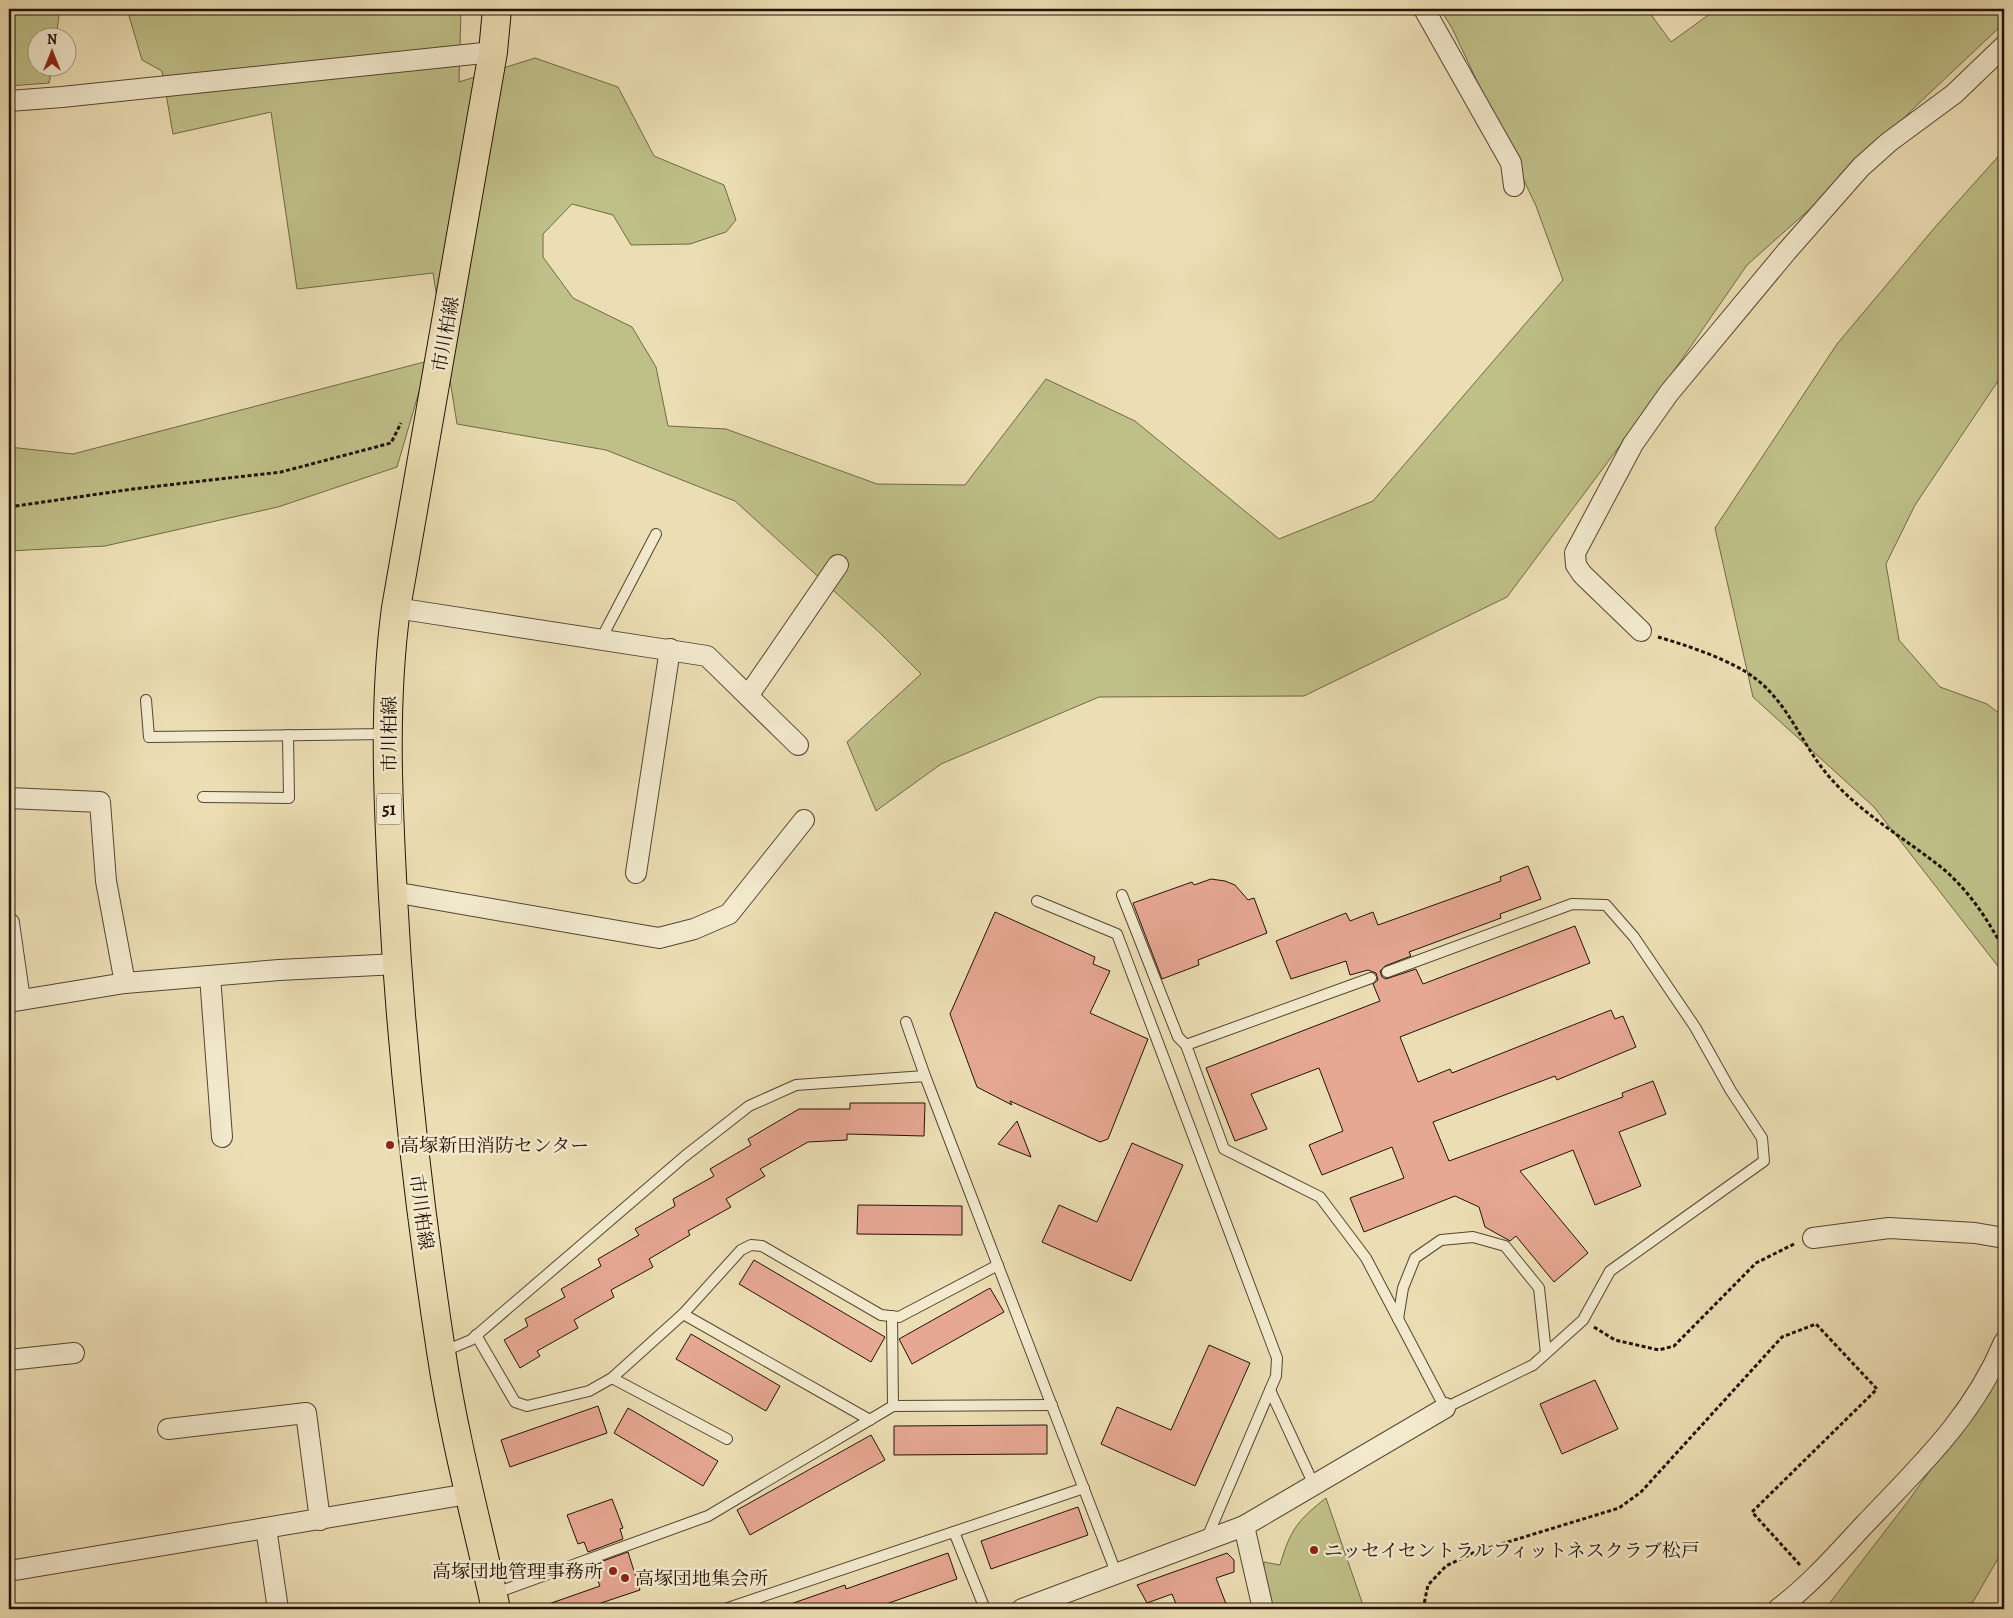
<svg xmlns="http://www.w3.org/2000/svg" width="2013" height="1618" viewBox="0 0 2013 1618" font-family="Alegreya,'Noto Serif JP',serif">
  <rect width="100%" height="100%" fill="#ecdeb4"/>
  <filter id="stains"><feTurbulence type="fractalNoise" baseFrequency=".004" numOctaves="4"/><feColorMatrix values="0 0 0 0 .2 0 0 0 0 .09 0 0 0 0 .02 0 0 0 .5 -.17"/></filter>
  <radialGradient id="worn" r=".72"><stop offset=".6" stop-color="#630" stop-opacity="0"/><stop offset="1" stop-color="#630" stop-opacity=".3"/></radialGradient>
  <g fill="#bfbf88" stroke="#706848">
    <path d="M9,9H60L56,37L38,38V68H52L49,83L9,86Z"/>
    <path d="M127,9H461L459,82L535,58L618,87L654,156L724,185L736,220L726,232L690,244L631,245L613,215L572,204L543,234V257L573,298L632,327L656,367L668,426L726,429L877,484L965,485L1046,379L1135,421L1279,539L1373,501L1563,280L1536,206L1452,28L1440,9H1647L1671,42L1714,11L1713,9H2004V23L1916,106L1839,183L1747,265L1651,404L1507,597L1304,696L1099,697L941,764L876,811L847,742L921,674L879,632L735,501L606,450L457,424L433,273L297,289L271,112L173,134L162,71L142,60Z"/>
    <path d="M2004,150V372L1915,505L1886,564L1899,640L1940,687L1987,704L2004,717V974L1874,807L1753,697L1715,528L1837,344L1936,226Z"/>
    <path d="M428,361L397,467L278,507L105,546L9,551V447L73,454Z"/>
    <path d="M2004,1358V1548L1973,1602L1947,1609H1825L1909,1500L1999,1372Z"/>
    <path d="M1326,1498L1363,1605L1354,1609H1265L1262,1590L1264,1562L1280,1565C1290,1530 1298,1520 1326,1498Z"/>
  </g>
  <g fill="#e6a793" stroke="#221208">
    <path d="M1528,866L1541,899L1500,914L1501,918L1409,952L1411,956L1385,966L1380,971L1382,977L1386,979L1416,969L1423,984L1575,926L1590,963L1400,1037L1418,1082L1450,1069L1452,1073L1611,1010L1615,1019L1623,1016L1636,1047L1557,1080L1555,1076L1433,1122L1449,1161L1623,1097L1622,1093L1653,1081L1666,1114L1619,1132L1641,1186L1595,1205L1573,1150L1520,1171L1588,1253L1554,1282L1516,1236L1510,1241L1485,1227L1479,1207L1455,1196L1364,1232L1350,1198L1404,1178L1392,1147L1322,1175L1309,1145L1343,1131L1319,1068L1251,1094L1267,1129L1235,1141L1206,1068L1380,1001L1373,984L1378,980L1376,973L1368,970L1350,975L1346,961L1291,979L1276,941L1346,913L1350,921L1373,912L1378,925L1501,881L1500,877Z"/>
    <path d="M1211,879L1225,881L1235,885L1248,900L1254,898L1267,933L1198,960L1199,965L1162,979L1133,903L1192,882L1194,885Z"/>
    <path d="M995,912L1095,957L1093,964L1110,971L1090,1013L1148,1039L1108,1139L1100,1142L1010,1101L1012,1105L977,1087L950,1014Z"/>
    <path d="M850,1103H925L924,1136L847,1134V1140L808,1142L760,1169L765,1176L726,1199L731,1207L688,1231L690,1235L649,1259L653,1267L611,1290L614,1297L574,1320L578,1328L537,1351L540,1356L520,1368L504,1340L528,1326L525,1319L565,1297L561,1289L601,1266L598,1259L639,1235L635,1229L675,1206L673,1199L714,1176L710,1169L751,1145L748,1139L799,1109H850Z"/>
    <path d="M1017,1121L1031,1157L998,1144Z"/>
    <path d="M1132,1143L1183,1165L1131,1281L1042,1242L1059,1205L1097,1222Z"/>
    <path d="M858,1205L962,1206V1235L857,1234Z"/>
    <path d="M754,1260L885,1337L871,1362L739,1284Z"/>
    <path d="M990,1288L1004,1312L912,1364L899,1339Z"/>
    <path d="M691,1334L780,1386L766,1411L676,1359Z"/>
    <path d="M1209,1345L1250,1363L1195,1486L1101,1444L1117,1407L1171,1430Z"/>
    <path d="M1595,1380L1618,1429L1562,1454L1540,1404Z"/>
    <path d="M598,1406L607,1433L510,1467L501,1440Z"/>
    <path d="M628,1408L718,1461L703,1486L614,1433Z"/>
    <path d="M1047,1425V1454L894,1455V1426Z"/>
    <path d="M871,1435L885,1460L750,1535L737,1510Z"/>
    <path d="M612,1499L623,1528L620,1529L623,1539L588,1552L584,1542L578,1544L567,1515Z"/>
    <path d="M1078,1507L1088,1535L991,1569L981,1541Z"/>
    <path d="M628,1552L640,1590L595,1605L597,1609H540V1607L600,1586L592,1565Z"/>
    <path d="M948,1553L957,1579L872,1609H782V1607L845,1585L846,1589Z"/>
    <path d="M1227,1553L1234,1560V1572L1216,1578L1228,1609H1178L1172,1594L1147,1603L1137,1585Z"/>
  </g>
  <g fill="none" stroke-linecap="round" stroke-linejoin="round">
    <defs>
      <g id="lane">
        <path d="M601,639L656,534"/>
        <path d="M146,700L149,737L386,734"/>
        <path d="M203,797L289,798L288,735"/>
        <path d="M1122,895L1178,1037L1186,1045"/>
        <path d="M1037,901L1117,934L1277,1358L1276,1376L1206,1540"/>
        <path d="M1371,978L1186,1045L1224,1149L1320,1197L1366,1258L1445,1408L1533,1365L1583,1320L1610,1271L1764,1161L1762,1138L1731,1091L1695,1027L1634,937L1606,905L1572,904L1387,972"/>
        <path d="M906,1022L925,1076"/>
        <path d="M683,1314L870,1420"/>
        <path d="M892,1316L893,1406"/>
        <path d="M1398,1319L1403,1288L1415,1258L1441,1240L1473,1237L1505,1246L1539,1288L1546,1353"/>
        <path d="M476,1335L515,1402L527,1406L589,1391L612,1378L683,1314L741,1250L751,1245L762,1246L881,1315L899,1317L998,1265"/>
        <path d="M442,1352L471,1340L685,1156L749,1106L796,1085L925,1076L1117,1575"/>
        <path d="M612,1378L727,1439"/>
        <path d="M1270,1390L1314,1485"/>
        <path d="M954,1532L985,1609"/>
        <path d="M493,1594L708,1516L893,1406L1052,1405"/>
        <path d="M725,1609L1084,1488"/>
      </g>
      <g id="street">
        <path d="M1424,9L1511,163L1514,186"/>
        <path d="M9,101L62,97L493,52"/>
        <path d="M396,608L707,656L798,745"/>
        <path d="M1641,631L1582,574L1576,565L1575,553L1633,444L1669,393L1787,251L1861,167L1889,142L1954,94L2004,46"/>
        <path d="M748,696L838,565"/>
        <path d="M9,798L100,802L106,881L125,983"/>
        <path d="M636,873L670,649"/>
        <path d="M393,892L659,938L694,929L729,914L804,820"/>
        <path d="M9,923L20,1000"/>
        <path d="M210,976L222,1137"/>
        <path d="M9,1002L125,983L279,970L397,964"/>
        <path d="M1813,1238L1889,1228L1975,1233L2004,1238"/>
        <path d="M9,1360L74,1353"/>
        <path d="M168,1429L306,1413L320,1520"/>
        <path d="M1244,1526L1263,1609"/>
        <path d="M266,1528L278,1609"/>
        <path d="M9,1571L468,1494"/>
        <path d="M1022,1609L1244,1526L1445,1408"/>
        <path d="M1778,1609C1810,1585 1837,1554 1865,1524C1920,1466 1973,1417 2004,1342"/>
      </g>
      <path id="primary" d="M496,1609C477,1523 454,1438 441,1351C418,1200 401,1049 393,897C388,801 383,704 396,608L493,52L497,9"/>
    </defs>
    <use href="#lane" stroke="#544533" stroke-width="12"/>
    <use href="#street" stroke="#544533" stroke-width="22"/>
    <use href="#primary" stroke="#221208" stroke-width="30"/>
    <g stroke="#221208" stroke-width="3" stroke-dasharray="4 2.5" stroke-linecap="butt">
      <path d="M9,507L133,489L281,472L391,443L401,423"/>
      <path d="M1658,637C1686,645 1734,661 1756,679C1791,706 1803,749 1833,781C1863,814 1902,837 1937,864C1966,886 1987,918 2004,950"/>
      <path d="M1594,1327L1615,1340L1659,1350L1674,1346L1756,1263L1796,1243"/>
      <path d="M1423,1609L1428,1585L1446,1566L1475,1552L1619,1508L1641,1492L1782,1337L1816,1324L1877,1389L1752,1512L1800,1565"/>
    </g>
    <use href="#lane" stroke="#f3eace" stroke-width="10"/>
    <use href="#street" stroke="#f3eace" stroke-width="20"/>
    <use href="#primary" stroke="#ecdeb4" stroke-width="28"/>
  </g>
  <g fill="#8f2418" stroke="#f3eace" stroke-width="2">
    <circle cx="390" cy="1145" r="5"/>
    <circle cx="1314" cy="1550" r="5"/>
    <circle cx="613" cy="1571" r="5"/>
    <circle cx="625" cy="1578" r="5"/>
  </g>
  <g text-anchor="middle" stroke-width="5" stroke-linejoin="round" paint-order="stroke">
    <rect fill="#f3eace" stroke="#615343" stroke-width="1" x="376.5" y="793.5" width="25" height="31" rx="4"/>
    <g font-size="18" font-weight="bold" fill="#221208">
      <text x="389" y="815">51</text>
    </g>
    <g font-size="19" fill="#221208" stroke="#f3eace">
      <text transform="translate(445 334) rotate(-80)" y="7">市川柏線</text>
      <text transform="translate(389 734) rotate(-90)" y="7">市川柏線</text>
      <text transform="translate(422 1212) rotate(82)" y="7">市川柏線</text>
    </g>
    <g font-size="19" fill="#221208" stroke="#f3eace" text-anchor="start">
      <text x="400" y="1152">高塚新田消防センター</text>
      <text x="1324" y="1557">ニッセイセントラルフィットネスクラブ松戸</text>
      <text x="603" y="1578" text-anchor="end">高塚団地管理事務所</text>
      <text x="635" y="1585">高塚団地集会所</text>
    </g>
  </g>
  <rect width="2013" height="1618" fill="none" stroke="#ecdeb4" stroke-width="30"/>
  <rect x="10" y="10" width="1993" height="1598" fill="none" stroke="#221208" stroke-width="2.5"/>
  <rect x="15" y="15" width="1983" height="1588" fill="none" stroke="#221208"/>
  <g transform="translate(52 52)"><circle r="24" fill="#f3eace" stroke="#9f947f"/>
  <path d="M0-4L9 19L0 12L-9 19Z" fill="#8f2418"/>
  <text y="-8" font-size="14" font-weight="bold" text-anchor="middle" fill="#221208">N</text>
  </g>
  <rect width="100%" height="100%" filter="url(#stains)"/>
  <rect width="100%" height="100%" fill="url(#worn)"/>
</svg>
